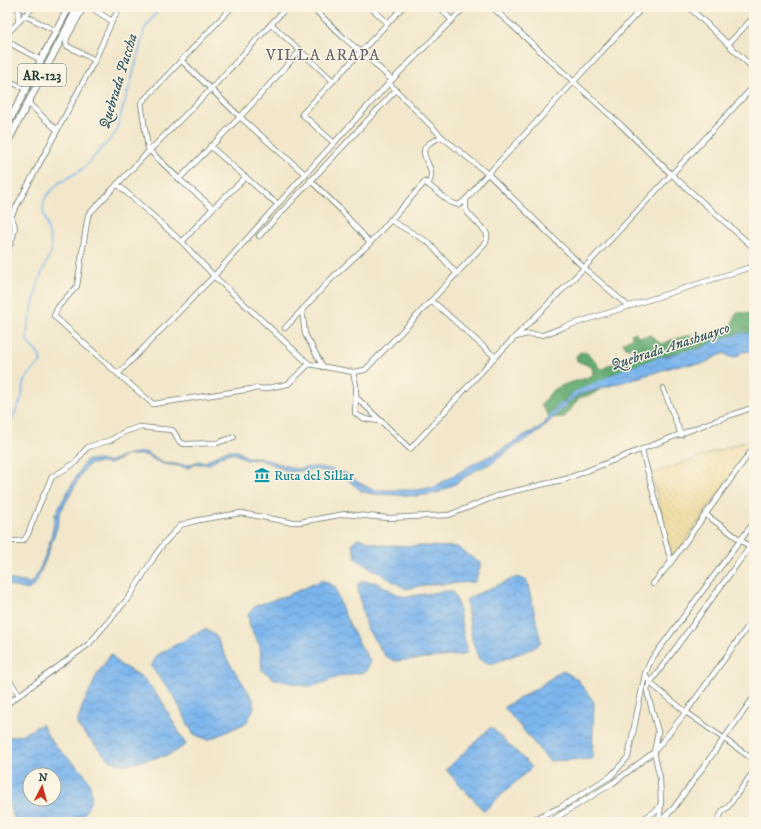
<svg xmlns="http://www.w3.org/2000/svg" width="761" height="829" viewBox="0 0 761 829" font-family="'IM FELL DW Pica',serif">
  <defs>
    <pattern id="forest-crowns" width="20" height="18" patternUnits="userSpaceOnUse"><rect width="20" height="18" fill="#63ab72"/><path d="M2 6a3 3 0 1 1 6 0M12 15a3 3 0 1 1 6 0" fill="none" stroke="#518c5e"/></pattern>
    <pattern id="sand-dots" width="8" height="8" patternUnits="userSpaceOnUse"><rect width="8" height="8" fill="#eeda9e"/><path d="M2 2h.1M6 6h.1" fill="none" stroke="#ccbc89" stroke-width="1.8" stroke-linecap="round"/></pattern>
    <pattern id="water-waves" width="16" height="10" patternUnits="userSpaceOnUse"><rect width="16" height="10" fill="#7cb5ed"/><path d="M0 5q4-4 8 0t8 0" fill="none" stroke="#6594c1"/></pattern>
  </defs>
  <rect width="100%" height="100%" fill="#fcf5e5"/>
  <filter id="ink" filterUnits="userSpaceOnUse"><feTurbulence type="fractalNoise" baseFrequency=".025" numOctaves="2"/><feDisplacementMap in="SourceGraphic" scale="8" xChannelSelector="R" yChannelSelector="G"/><feConvolveMatrix kernelMatrix="1 2 1 2 8 2 1 2 1" color-interpolation-filters="sRGB"/></filter>
  <filter id="wash" filterUnits="userSpaceOnUse"><feTurbulence type="fractalNoise" baseFrequency=".012" numOctaves="4" result="noise"/><feDisplacementMap in="SourceGraphic" scale="16" xChannelSelector="R" yChannelSelector="G"/><feGaussianBlur stdDeviation="0.9" result="paint"/><feColorMatrix in="noise" values="0 0 0 0 0 0 0 0 0 0 0 0 0 0 0 0 0 1.4 0 .05"/><feComposite in="paint" operator="in"/></filter>
  <g filter="url(#wash)">
    <rect width="100%" height="100%" fill="#f2e7cb"/>
    <g fill="url(#forest-crowns)" stroke="#417453">
      <path d="M737,312L754,314V332L737,334L718,340L704,348L675,353L625,369L572,394L549,417L541,405C545,401 548,396 551,392C561,383 581,381 593,375L592,367L577,361L576,356L580,352L587,353L597,363L598,367L603,369C613,361 628,360 635,349L625,347L623,342L632,338L631,334L636,332L638,337L651,335L657,341L662,344L671,340L689,335L699,336L713,333L731,326Z"/>
      <path d="M601,389L593,394L579,398L565,417L552,418L571,400L579,395Z"/>
    </g>
    <path fill="url(#sand-dots)" stroke="#868c69" d="M754,438V443L672,559L652,474Z"/>
    <g fill="url(#water-waves)" stroke="#4e7990" fill-rule="evenodd">
      <path d="M752,332H754V351L742,352L738,356L732,358L724,353L702,364L680,365L579,395L571,400L540,431L515,446L492,463L476,470L455,484L437,493L418,496L372,494L361,491L343,476L316,470L290,472L258,459L246,460L236,454L230,453L221,456L209,464H196L189,468L163,464L145,455H129L109,464L101,463L91,464L86,467L82,473L59,515V522L46,559L35,585L28,590L7,585V579L30,583C41,575 55,529 55,514L85,461L89,460H99L109,462L129,454L145,452L164,463L189,465L198,461L205,462L225,451L232,450L237,451L247,457H259L296,469L311,467H320L346,473L358,482L373,490H417L434,487L473,464L496,453L526,434L538,429L572,394L625,369L675,353L699,349L718,340Z"/>
      <path d="M358,538L381,545L457,547L480,563V568L475,582L426,585L406,589L356,559L352,543Z"/>
      <path d="M517,577L527,581L541,642L534,648L491,664L479,659L472,639L466,600L472,596Z"/>
      <path d="M323,580L335,587C343,616 355,637 371,662L365,672L341,676L311,687L274,679L262,670L260,646L250,627L248,615L255,606L288,595Z"/>
      <path d="M363,581L376,582L395,593L405,597L445,591H452L457,601L467,652L463,655L395,661L385,656L366,627L357,584Z"/>
      <path d="M205,629L216,636L227,659L253,699L254,708L246,723L208,740L193,734L175,698L151,667L157,655Z"/>
      <path d="M111,654L119,664L141,676L160,698L186,745L169,755L123,765L109,760L81,730L77,724L82,707L98,673Z"/>
      <path d="M562,670L577,679L594,702L592,759L549,761L504,707L537,688Z"/>
      <path d="M42,724C46,734 51,741 59,749C73,764 94,775 91,799C89,807 83,815 80,822H16L7,801V738L23,734ZM30,775H54V799H30Z"/>
      <path d="M491,727L532,767L484,811L446,770Z"/>
    </g>
    <g fill="none" stroke-linecap="round" stroke-linejoin="round">
      <g stroke="#7cb5ed" stroke-width="1.5">
        <path d="M723,339L744,333"/>
        <path d="M703,348L718,341"/>
        <path d="M680,352L698,350"/>
        <path d="M645,363L662,357"/>
        <path d="M630,368L642,364"/>
        <path d="M572,394L626,369"/>
        <path d="M549,417L561,403"/>
        <path d="M7,431L22,397L23,383L29,374L41,362L39,355L27,341L28,326L37,288L41,275L51,253V242L43,211L44,201L48,194L59,183L83,169L115,134L132,78L145,28L161,7"/>
      </g>
    </g>
  </g>
  <g filter="url(#ink)">
    <g fill="none" stroke-linecap="round" stroke-linejoin="round">
      <defs>
        <g id="minor">
          <path d="M90,7L112,21"/>
          <path d="M287,7L211,89L149,151L88,215L77,286L58,307L54,316L118,374L153,404L258,388L263,389L288,384L309,364"/>
          <path d="M312,7L343,37L375,64L392,80"/>
          <path d="M370,7L388,23"/>
          <path d="M440,7L452,21"/>
          <path d="M492,7L622,126L671,174L754,248"/>
          <path d="M689,7L754,69"/>
          <path d="M24,15L56,31"/>
          <path d="M18,21L19,7"/>
          <path d="M271,24L333,81"/>
          <path d="M7,34L33,7"/>
          <path d="M63,36L67,38L66,43L67,46L95,60"/>
          <path d="M67,38L84,7"/>
          <path d="M7,40L15,46L41,60"/>
          <path d="M728,44L754,17"/>
          <path d="M182,61L240,117L305,174"/>
          <path d="M7,80L26,89"/>
          <path d="M389,83L442,137L488,174L584,268L628,306"/>
          <path d="M28,103L57,130"/>
          <path d="M334,143L302,114L403,7"/>
          <path d="M210,146L267,196L278,204"/>
          <path d="M179,179L240,117L300,51"/>
          <path d="M310,180L339,208L370,243"/>
          <path d="M117,184L182,242L214,276L309,364L353,372L365,370L429,303H433L437,305L495,357"/>
          <path d="M428,185C430,180 432,177 431,172C430,164 419,153 427,145C431,141 437,139 442,137"/>
          <path d="M213,208L179,179L148,149L141,103L232,7"/>
          <path d="M7,215C22,223 11,241 7,252"/>
          <path d="M390,220L428,242L457,274"/>
          <path d="M7,224L95,60L112,21L120,7"/>
          <path d="M259,236L396,90"/>
          <path d="M182,242L213,208L246,177"/>
          <path d="M429,303L486,242C487,238 488,235 486,232L468,213L466,209V199"/>
          <path d="M302,310L305,334L323,367"/>
          <path d="M285,328L333,277L370,243L425,182L450,202L458,205C471,199 476,183 488,174L643,7"/>
          <path d="M516,337L527,334L543,335L564,327L754,266"/>
          <path d="M353,372L356,385V397L410,449L495,357L584,268L754,86"/>
          <path d="M118,374L214,276L278,204L389,83L465,7"/>
          <path d="M663,388L681,435"/>
          <path d="M7,395L8,403L7,406"/>
          <path d="M356,397L355,413C362,420 372,420 381,421"/>
          <path d="M642,450L671,562"/>
          <path d="M705,514L754,550"/>
          <path d="M7,541H21L25,539L28,534L40,503L52,477L75,463L85,450L88,447L111,440L124,432L139,427L172,430C178,434 176,443 185,444L217,443L234,437"/>
          <path d="M653,584L671,562L754,447"/>
          <path d="M645,674L650,683L686,712L754,760"/>
          <path d="M7,676L19,695"/>
          <path d="M7,704L89,644L130,596L156,554L165,542L181,525L187,523L199,520L241,513L289,522H300L345,514L388,518L449,515L502,494L566,479L706,424L754,407"/>
          <path d="M527,822L561,807L611,776L628,757L645,674L651,660L754,522"/>
          <path d="M549,822L613,783L654,752L686,712L754,618"/>
          <path d="M638,822L656,811L661,804"/>
          <path d="M659,822L661,803L660,778L654,752L658,732L648,695L647,689L650,683L754,541"/>
          <path d="M659,822L673,809L754,697"/>
          <path d="M717,822L723,810L727,808L754,771"/>
        </g>
        <g id="major">
          <path d="M7,125L69,7"/>
          <path d="M7,143L78,7"/>
        </g>
      </defs>
      <use href="#minor" stroke="#697869" stroke-width="6"/>
      <use href="#major" stroke="#697869" stroke-width="8"/>
      <use href="#minor" stroke="#fff" stroke-width="4.5"/>
      <use href="#major" stroke="#fff" stroke-width="6"/>
    </g>
  </g>
  <defs>
    <symbol id="museum-bare" viewBox="-9 -9 18 18"><path d="M0-6L6-3V-2H-6V-3ZM-5-1h2V3h-2ZM-1-1h2V3h-2ZM3-1h2V3H3ZM-6 4H6V6H-6Z" fill="#0f9aa8" stroke="#fcf5e5" stroke-width="2.5" paint-order="stroke"/></symbol>
  </defs>
  <g fill-rule="evenodd">
    <use href="#museum-bare" x="251" y="464" width="22" height="22"/>
  </g>
  <g text-anchor="middle" stroke-width="3" stroke-linejoin="round" paint-order="stroke">
    <rect fill="#fcf5e5" stroke="#617469" stroke-width="1" x="18" y="64" width="48" height="22" rx="3"/>
    <g font-size="13" font-weight="bold" fill="#1f3d34">
      <text x="42" y="80">AR-123</text>
    </g>
    <g font-size="14" fill="#0d838f" stroke="#fcf5e5" text-anchor="start">
      <text x="274" y="480">Ruta del Sillar</text>
    </g>
    <g font-size="15" font-style="italic" fill="#365b62" stroke="#fcf5e5">
      <text transform="translate(118 81) rotate(-73)" y="5">Quebrada Paccha</text>
      <text transform="translate(670 346) rotate(-18)" y="5">Quebrada Anashuayco</text>
    </g>
    <g font-size="16" letter-spacing="1" fill="#64626d" stroke="#fcf5e5">
      <text x="323" y="60">VILLA ARAPA</text>
    </g>
  </g>
  <rect width="761" height="829" fill="none" stroke="#fcf5e5" stroke-width="24"/>
  <g transform="translate(42 787) rotate(6)"><circle r="19" fill="#fcf5e5" stroke="#a4ab9e"/>
  <path d="M0-3L7 15L0 10L-7 15Z" fill="#c8321e"/>
  <text y="-6" font-size="11" font-weight="bold" text-anchor="middle" fill="#1f3d34">N</text>
  </g>
</svg>
